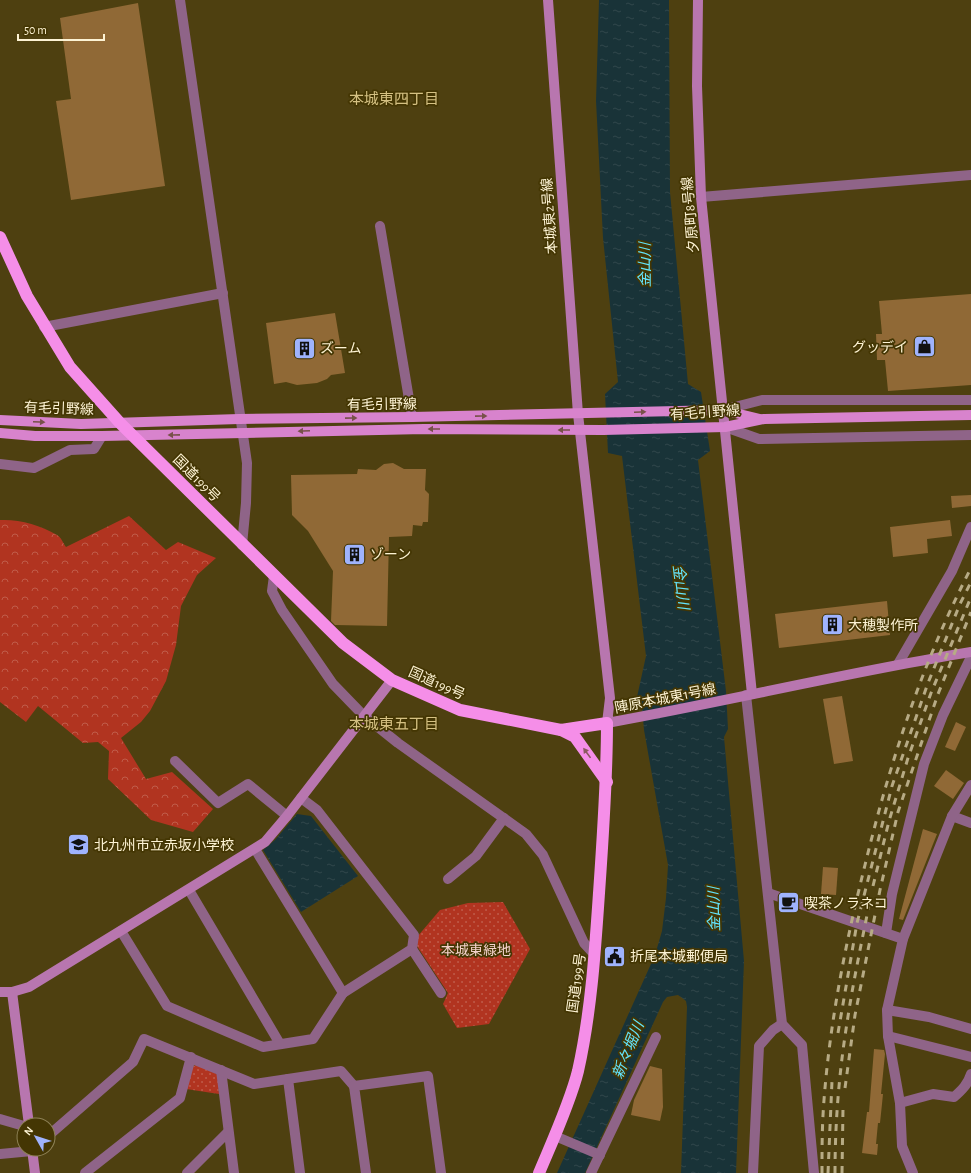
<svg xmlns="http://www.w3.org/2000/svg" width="971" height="1173" viewBox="0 0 971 1173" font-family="'Alegreya Sans','Noto Sans JP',sans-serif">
  <defs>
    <pattern id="grass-dots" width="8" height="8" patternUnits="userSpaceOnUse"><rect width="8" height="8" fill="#b13420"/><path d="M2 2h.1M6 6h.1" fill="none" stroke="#c05c4a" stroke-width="1.8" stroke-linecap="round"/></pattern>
    <pattern id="forest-crowns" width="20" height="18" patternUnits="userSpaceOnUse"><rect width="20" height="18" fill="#b13420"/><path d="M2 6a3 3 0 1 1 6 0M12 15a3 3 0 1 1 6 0" fill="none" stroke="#c05c4a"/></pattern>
    <pattern id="water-ripples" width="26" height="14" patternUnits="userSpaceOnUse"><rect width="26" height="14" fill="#193338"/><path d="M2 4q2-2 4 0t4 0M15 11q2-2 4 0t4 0" fill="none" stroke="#30474b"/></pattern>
  </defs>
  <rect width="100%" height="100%" fill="#4e4010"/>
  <g fill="url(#grass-dots)">
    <path d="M503,902L530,949L489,1024L457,1028L443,1004L448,993L417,946V937L440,910L468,903Z"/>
    <path d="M199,1063L218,1075L219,1094L186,1089L192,1067Z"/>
  </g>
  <path fill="url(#forest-crowns)" d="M129,516L166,550L178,542L216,558L197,575L181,606L176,645L166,681L150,711L141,722L121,738L146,779L172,772L213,809L193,832L151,820L108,779L109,751L98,742L83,743L38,706L26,722L0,702V520C19,519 40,525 57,535C61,537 63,543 66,547Z"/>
  <g fill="url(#water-ripples)">
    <path d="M599,0H669L670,192L688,384L701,392L710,451L698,460L726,691L728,729L724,737L744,961L736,1173H681L687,1007L686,1001L678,995L667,997L663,1002L585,1173H557L655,955L662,931L666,898L668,865L644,730L641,698L637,697L646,656L622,456L608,453L605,394L618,382L603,238L596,101Z"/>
    <path d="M297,814L311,816L358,876L301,912L263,850L275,840Z"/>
  </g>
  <g fill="#906936">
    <path d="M138,3L165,186L71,200L56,101L71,99L60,18Z"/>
    <path d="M971,294V385L888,391L885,360H877L876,334H882L879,301Z"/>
    <path d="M335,313L345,373L331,375L327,379L317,383L297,385L286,382L274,384L266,323Z"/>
    <path d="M393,463L404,469H426L425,490L429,494L428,522H423L422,526L413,525L412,536L389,537L387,626L335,625L331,621L333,571L308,531L292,515L291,475L357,474L358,469L376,470L384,464Z"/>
    <path d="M971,495V506L952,508L951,496Z"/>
    <path d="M950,520L952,536L927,539L928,553L893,557L890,527Z"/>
    <path d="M887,601L890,635L779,648L775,614Z"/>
    <path d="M842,696L853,761L834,764L823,699Z"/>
    <path d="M956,722L966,727L955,751L945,747Z"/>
    <path d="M946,770L964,783L953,799L934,786Z"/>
    <path d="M923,829L937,834L903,920L899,919Z"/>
    <path d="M823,867L838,868L836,895L821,894Z"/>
    <path d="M874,1049L884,1050L885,1054L881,1094H883L882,1104L880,1123H878L876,1144H878L877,1155L862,1153L867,1112H869Z"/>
    <path d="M650,1066L662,1069L663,1107L660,1121L631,1115L634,1100Z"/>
  </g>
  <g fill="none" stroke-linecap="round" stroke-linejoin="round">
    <g stroke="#8f6488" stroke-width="10">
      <path d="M180,0L247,463L246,503L242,545"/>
      <path d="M701,197L971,175"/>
      <path d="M380,226L412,417"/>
      <path d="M44,327L223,293"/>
      <path d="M723,410L762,400H971"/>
      <path d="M725,427L759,439L971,435"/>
      <path d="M0,464L34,468L70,450L94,449L102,436"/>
      <path d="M274,576L272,591L282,610L333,684L363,715L398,743L526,834L543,855L584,943L595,955"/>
      <path d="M898,664L952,571L971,527"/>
      <path d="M746,695L782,1024L802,1045L814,1173"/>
      <path d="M175,761L218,803L248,784L287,816"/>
      <path d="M301,798L317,810L414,935L412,949L343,993"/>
      <path d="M952,816L971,823"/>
      <path d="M448,879L476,856L504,818"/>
      <path d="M189,890L280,1044"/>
      <path d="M768,893L903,939"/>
      <path d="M121,931L167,1006L263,1047L313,1039L343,993L255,849"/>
      <path d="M886,933L892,894L924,764L943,715L971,657"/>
      <path d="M412,949L441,993"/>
      <path d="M887,1010L929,1017L971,1029"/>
      <path d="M888,1036L971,1057"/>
      <path d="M221,1070L234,1173"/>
      <path d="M288,1079L300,1173"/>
      <path d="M900,1103L933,1094L954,1097C962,1090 968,1084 971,1074"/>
      <path d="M0,1119L24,1126"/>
      <path d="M48,1136L133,1062L144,1039L254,1084L341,1071L354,1086"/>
      <path d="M555,1136L600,1155"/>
      <path d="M0,1154L32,1151L34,1149"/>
      <path d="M85,1173L180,1098L191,1057"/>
      <path d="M187,1173L228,1132"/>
      <path d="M366,1173L354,1086L428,1076L441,1173"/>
      <path d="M591,1173L656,1037"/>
      <path d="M753,1173L759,1046L773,1030L782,1024"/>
      <path d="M913,1173L902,1146L900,1103L888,1036L887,1010L903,939L952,816L971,785"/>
    </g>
    <g stroke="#b876af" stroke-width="10">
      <path d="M548,0L578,414L610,698L607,723C729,701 849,672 971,652"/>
      <path d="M698,0L697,86L701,197L752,694"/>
      <path d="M0,992H12L29,987L265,842L287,816L392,680"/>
      <path d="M12,992L29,1125"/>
      <path d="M32,1149L35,1173"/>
    </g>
    <g stroke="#d883cd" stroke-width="10">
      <path d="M0,420L81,424L239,419L412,417L723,410L760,419"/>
      <path d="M0,433L35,436H102L424,429L603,430L725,427L764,419L971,415"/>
    </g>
    <g stroke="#f58ee8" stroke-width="12">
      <path d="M0,237L27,296L70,367L120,423L343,643L392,680L460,710L561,730L607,723C607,780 603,836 599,893C595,952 591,1013 578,1071C570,1103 552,1142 539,1173"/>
      <path d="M561,730L575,737L607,782"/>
    </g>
    <g stroke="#b7ab85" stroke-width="3" stroke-dasharray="7 7" stroke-linecap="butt">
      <path d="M873,886L889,821L908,758L931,693L971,597"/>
      <path d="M838,1033L857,923L892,786L928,683L960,604L971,582"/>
      <path d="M845,1088L855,1015L880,890L898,812L938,694L971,612"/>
      <path d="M822,1173C822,1149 822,1125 824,1100C830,1021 846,941 865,865C890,762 922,663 971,568"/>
      <path d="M828,1173L832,1081"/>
      <path d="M835,1173C835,1123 839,1073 847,1023C853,982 862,941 870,900"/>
      <path d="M842,1173L843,1108"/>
    </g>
  </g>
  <defs><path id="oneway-solid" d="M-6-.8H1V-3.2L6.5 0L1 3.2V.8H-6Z"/></defs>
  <g fill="#78514a">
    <use href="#oneway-solid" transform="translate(640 412) rotate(-2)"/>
    <use href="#oneway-solid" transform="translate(481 416) rotate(-1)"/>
    <use href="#oneway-solid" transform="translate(351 418) rotate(-1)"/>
    <use href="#oneway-solid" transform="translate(39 422) rotate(3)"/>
    <use href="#oneway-solid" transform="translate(434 429) rotate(-180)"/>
    <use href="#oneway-solid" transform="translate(564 430) rotate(-180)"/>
    <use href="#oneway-solid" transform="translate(304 431) rotate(178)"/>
    <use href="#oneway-solid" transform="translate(174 435) rotate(179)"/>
  </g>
  <use fill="#8b595f" href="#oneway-solid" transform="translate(587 753) rotate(-126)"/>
  <defs>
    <symbol id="shop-square" viewBox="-11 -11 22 22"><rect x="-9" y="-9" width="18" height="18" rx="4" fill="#9fb3fd" stroke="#443603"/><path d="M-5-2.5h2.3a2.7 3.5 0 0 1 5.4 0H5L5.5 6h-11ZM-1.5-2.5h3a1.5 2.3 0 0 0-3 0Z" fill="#111"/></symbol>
    <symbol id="building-square" viewBox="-11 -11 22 22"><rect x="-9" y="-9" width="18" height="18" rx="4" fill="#9fb3fd" stroke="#443603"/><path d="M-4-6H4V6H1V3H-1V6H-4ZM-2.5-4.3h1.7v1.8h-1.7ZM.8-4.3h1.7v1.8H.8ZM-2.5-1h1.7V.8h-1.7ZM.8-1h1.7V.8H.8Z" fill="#111"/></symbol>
    <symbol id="school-square" viewBox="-11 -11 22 22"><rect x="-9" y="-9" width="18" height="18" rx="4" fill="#9fb3fd" stroke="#443603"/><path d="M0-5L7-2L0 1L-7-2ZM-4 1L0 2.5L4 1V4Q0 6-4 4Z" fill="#111"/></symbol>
    <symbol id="cafe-square" viewBox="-11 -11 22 22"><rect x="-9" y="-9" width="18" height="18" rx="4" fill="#9fb3fd" stroke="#443603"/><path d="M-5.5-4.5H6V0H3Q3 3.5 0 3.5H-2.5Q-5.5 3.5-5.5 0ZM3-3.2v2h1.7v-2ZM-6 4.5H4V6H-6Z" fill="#111"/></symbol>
    <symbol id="civic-square" viewBox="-11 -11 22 22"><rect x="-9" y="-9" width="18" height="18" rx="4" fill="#9fb3fd" stroke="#443603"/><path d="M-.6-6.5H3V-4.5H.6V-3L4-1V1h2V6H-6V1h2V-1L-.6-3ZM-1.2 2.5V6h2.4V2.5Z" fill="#111"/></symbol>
  </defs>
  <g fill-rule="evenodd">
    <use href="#shop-square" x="912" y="334" width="25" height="25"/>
    <use href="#building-square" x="292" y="336" width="25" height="25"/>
    <use href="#building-square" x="342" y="542" width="25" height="25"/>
    <use href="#building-square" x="820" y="612" width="25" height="25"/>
    <use href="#school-square" x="66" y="832" width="25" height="25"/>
    <use href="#cafe-square" x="776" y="890" width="25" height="25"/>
    <use href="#civic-square" x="602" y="944" width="25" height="25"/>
  </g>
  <g text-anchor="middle" stroke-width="3.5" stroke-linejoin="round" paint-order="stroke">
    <g font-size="14" fill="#fdf3d4" stroke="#443603">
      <text transform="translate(690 215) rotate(-95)" y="5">夕原町8号線</text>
      <text transform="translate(549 216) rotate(-94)" y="5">本城東2号線</text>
      <text transform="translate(382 404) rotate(-1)" y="5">有毛引野線</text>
      <text transform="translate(59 408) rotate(2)" y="5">有毛引野線</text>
      <text transform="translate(705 412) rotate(-4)" y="5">有毛引野線</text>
      <text transform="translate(197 478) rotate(45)" y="5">国道199号</text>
      <text transform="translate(437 683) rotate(24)" y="5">国道199号</text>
      <text transform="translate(665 698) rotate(-11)" y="5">陣原本城東1号線</text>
      <text transform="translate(576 983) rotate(-82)" y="5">国道199号</text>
    </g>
    <g font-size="14" fill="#fdf3d4" stroke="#443603" text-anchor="start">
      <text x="908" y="352" text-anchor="end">グッデイ</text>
      <text x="320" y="353">ズーム</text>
      <text x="370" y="559">ゾーン</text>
      <text x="848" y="630">大穂製作所</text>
      <text x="94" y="850">北九州市立赤坂小学校</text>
      <text x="804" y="908">喫茶ノラネコ</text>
      <text x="630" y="961">折尾本城郵便局</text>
    </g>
    <g font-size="14" fill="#f4d2cb" stroke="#443603">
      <text x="476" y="955">本城東緑地</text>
    </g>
    <g font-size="15" fill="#d5c183" stroke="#443603">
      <text x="394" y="104">本城東四丁目</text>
      <text x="394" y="729">本城東五丁目</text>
    </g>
    <g font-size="15" font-style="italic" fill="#63e4fd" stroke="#443603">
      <text transform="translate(645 265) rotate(-90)" y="5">金山川</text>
      <text transform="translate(681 587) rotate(83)" y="5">金山川</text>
      <text transform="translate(714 909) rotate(-91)" y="5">金山川</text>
      <text transform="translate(628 1050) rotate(-68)" y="5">新々堀川</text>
    </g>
  </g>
  <g transform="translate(36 1137) rotate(309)"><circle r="19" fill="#443603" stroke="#8e8257"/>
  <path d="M0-3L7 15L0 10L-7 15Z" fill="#9fb3fd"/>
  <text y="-6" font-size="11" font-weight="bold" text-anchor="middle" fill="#fdf3d4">N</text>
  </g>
  <path d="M18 34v6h86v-6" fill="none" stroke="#fdf3d4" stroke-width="2"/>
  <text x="24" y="34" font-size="12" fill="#fdf3d4" stroke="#443603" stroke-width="3" paint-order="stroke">50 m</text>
</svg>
